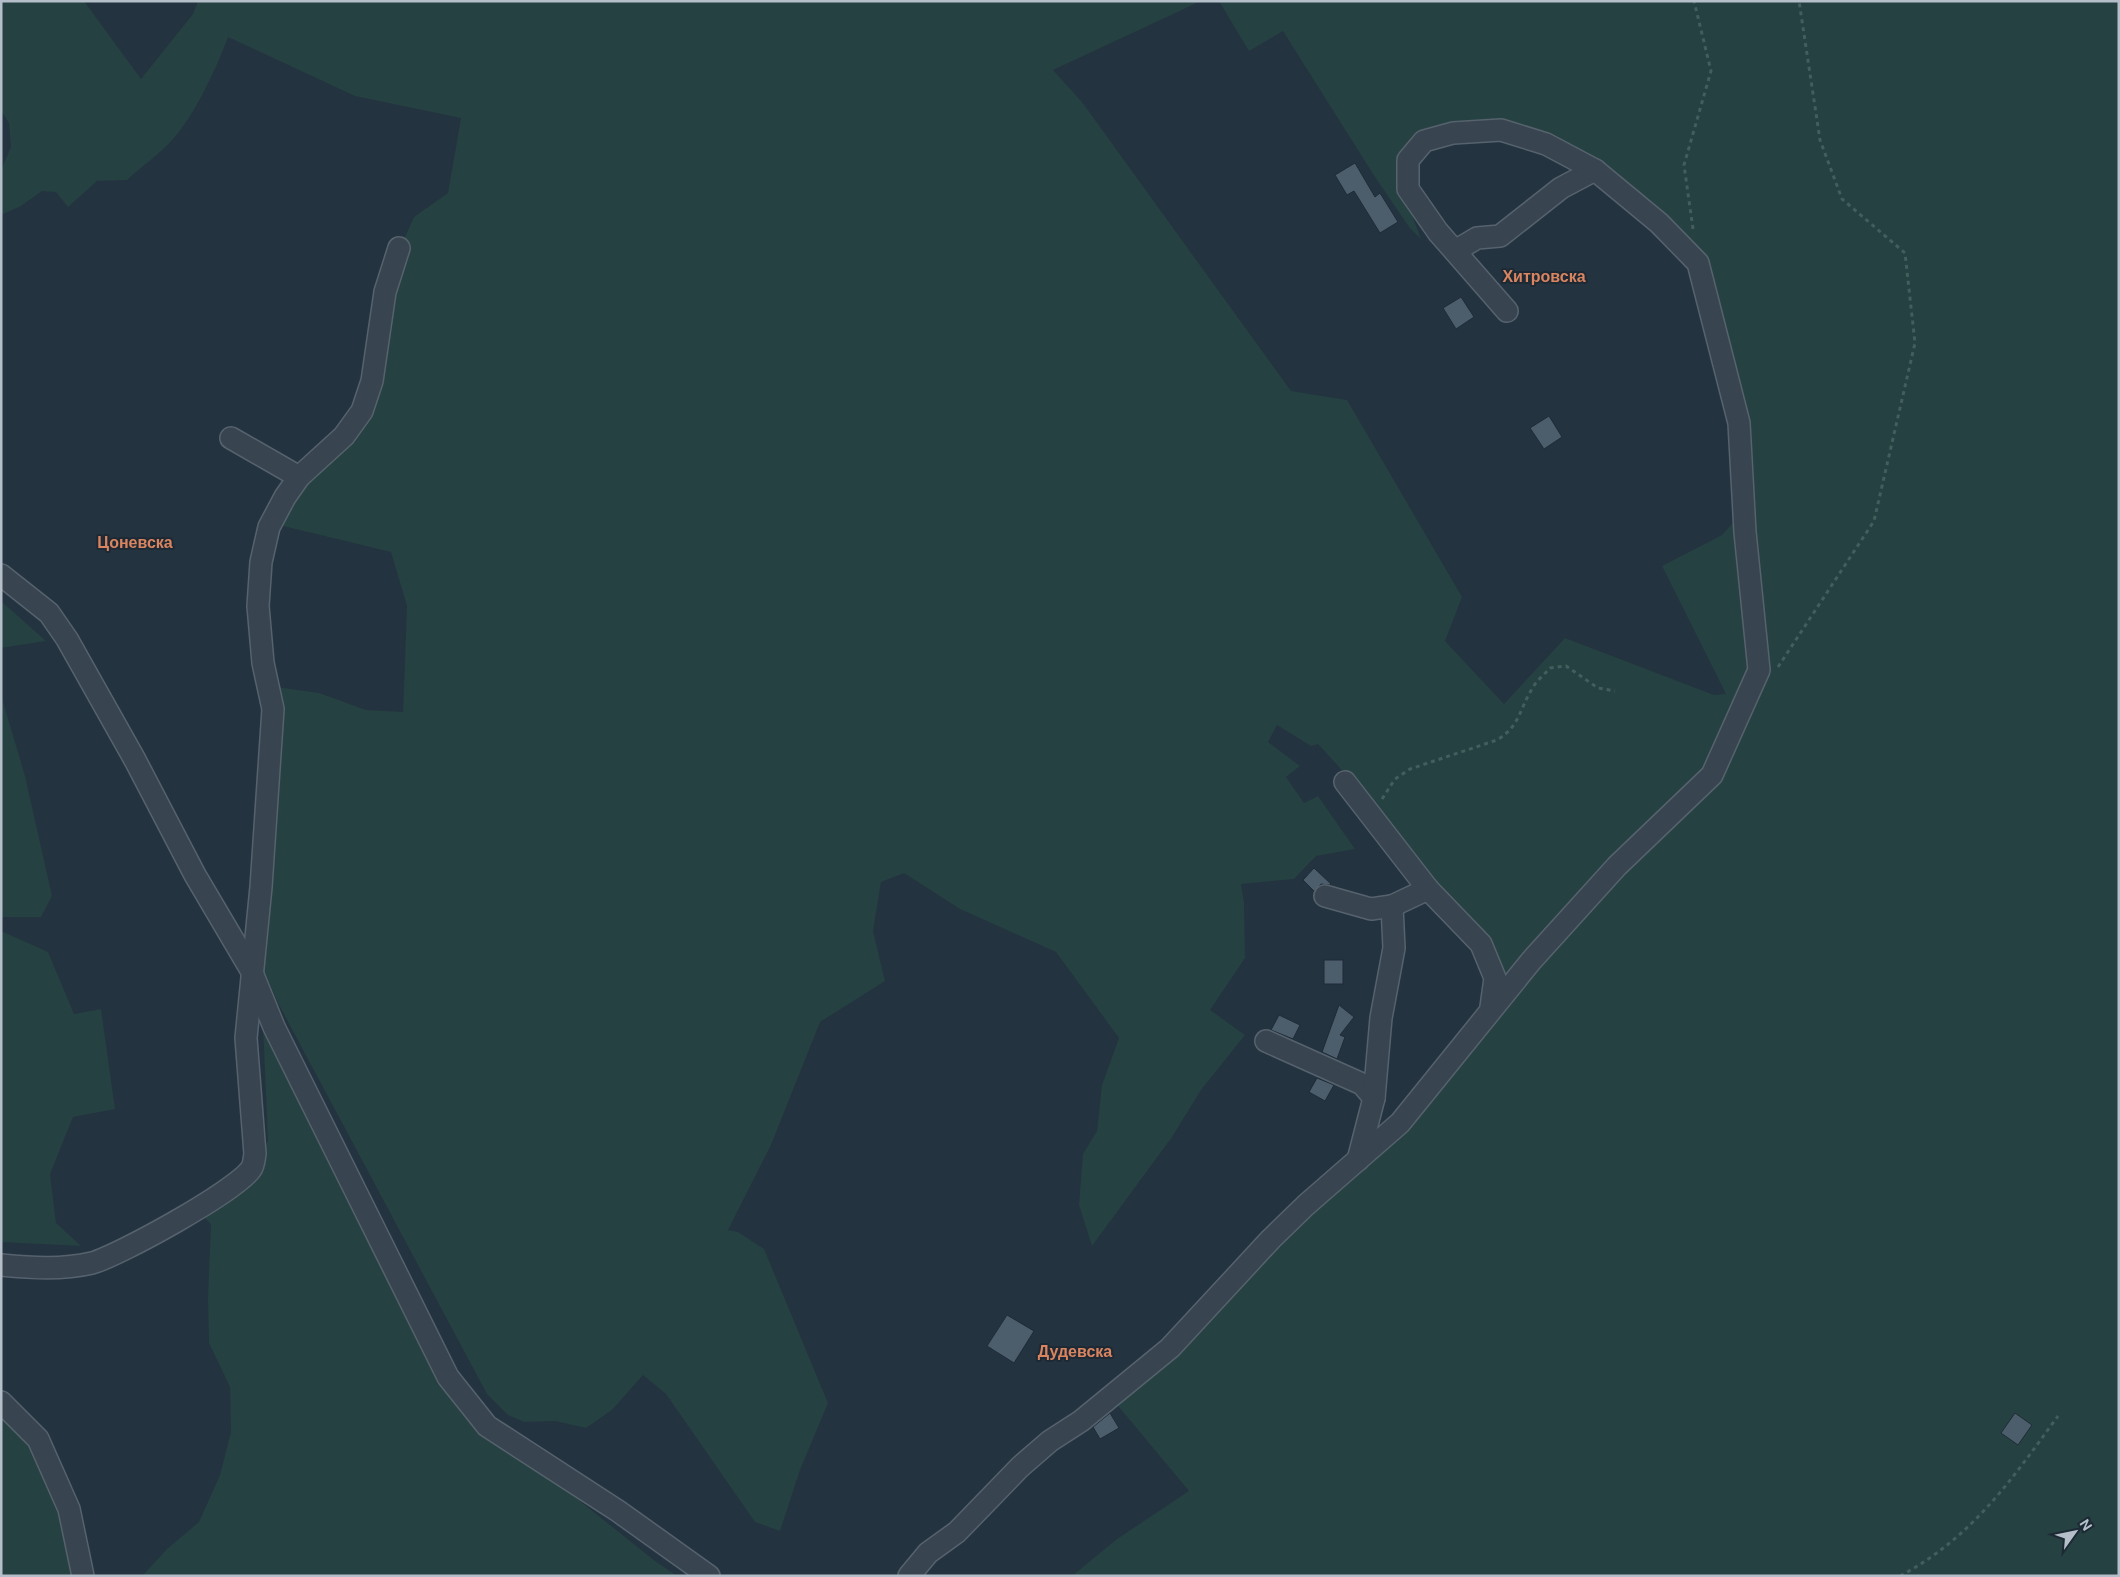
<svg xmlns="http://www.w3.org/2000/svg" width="2120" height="1577" viewBox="0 0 2120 1577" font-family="'DM Sans',sans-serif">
  <rect width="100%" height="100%" fill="#233340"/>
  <g fill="#264141">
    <path d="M1,1H84L141,79L193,14L198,1H1201L1053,70L1082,102L1291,391L1347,400L1462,597L1445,641L1504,704L1565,638L1714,695L1726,694L1662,566L1722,535L1741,514L1711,289L1624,190L1492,131L1409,156L1396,173L1421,239L1409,227L1373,174L1283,31L1249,51L1219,1H2119V1576H1072L1117,1539L1189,1491L1114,1401L1380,1144L1498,986L1350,779L1318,744L1311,746L1277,725L1268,742L1300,766L1286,777L1304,803L1318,796L1355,849L1316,856L1294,879L1241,884L1244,902L1245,958L1210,1010L1245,1035L1201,1090L1172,1137L1092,1246L1079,1205L1083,1154L1097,1131L1102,1085L1119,1038L1056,952L960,909L904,873L881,882L873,931L885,981L820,1022L771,1145L728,1230L738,1232L764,1249L828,1403L800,1470L780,1531L755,1522L666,1394L643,1375L612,1410L586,1428L555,1421L524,1422L508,1415L487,1394L278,1003L257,954L276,687L319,693L366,710L403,712L407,606L391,552L279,525L284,509L356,427L393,264L414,217L448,193L461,118L355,96L228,37C217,67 195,115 173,139C160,154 142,166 127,180L97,181L68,207L56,192L42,191L21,206L1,215V170L11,147L9,123L1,111Z"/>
    <path d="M1,601L46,641L1,648Z"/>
    <path d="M1,695L25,776L52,896L41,917H1Z"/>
    <path d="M1,931L48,952L74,1014L101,1009L115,1109L73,1117L50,1174L56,1223L81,1246L1,1242Z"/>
    <path d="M263,1026L274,1035L440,1385L495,1433L655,1561L677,1576H142L167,1549L199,1522L220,1475L231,1432L230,1387L209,1343L208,1298L211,1224L205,1218L247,1182L268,1141Z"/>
    <path d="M1,1401L42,1437L87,1576H1Z"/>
  </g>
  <g fill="#4c5d6b" stroke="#1f2c37">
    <path d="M1355,163L1375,197L1380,193L1398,222L1380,233L1354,191L1347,195L1335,175Z"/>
    <path d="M1461,297L1474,317L1456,329L1443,308Z"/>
    <path d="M1549,416L1562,437L1544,449L1530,428Z"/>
    <path d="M1314,868L1331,884L1330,885L1321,884L1314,891L1303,880Z"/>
    <rect x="1324" y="960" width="19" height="24"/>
    <path d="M1339,1005L1354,1017L1340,1035L1345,1037L1337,1059L1322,1052Z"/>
    <path d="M1279,1015L1300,1025L1293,1039L1271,1030Z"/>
    <path d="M1317,1078L1334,1085L1325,1101L1309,1092Z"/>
    <path d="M1007,1315L1034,1331L1014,1363L987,1346Z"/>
    <path d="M1110,1413L1119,1428L1100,1439L1093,1427Z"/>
    <path d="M2015,1413L2032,1425L2018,1445L2001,1433Z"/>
  </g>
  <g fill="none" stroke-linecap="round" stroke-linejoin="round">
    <defs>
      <g id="minor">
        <path d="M1455,251L1477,238L1500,236L1561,188L1595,170"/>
        <path d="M231,438L299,477"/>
        <path d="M1,575L49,613L67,639L135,760L195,875L251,970L274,1027L448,1377L487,1426L618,1511L709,1576"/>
        <path d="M1345,782L1428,889L1481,944L1495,978L1491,1007"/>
        <path d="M1325,896L1371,909L1392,906L1428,889"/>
        <path d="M1266,1041L1362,1084L1374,1098"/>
        <path d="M1358,1160L1374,1098L1381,1018L1394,948L1392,906"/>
        <path d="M1,1265C32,1268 62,1270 92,1263C120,1255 236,1191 251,1169C254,1165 254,1159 255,1154L246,1038L261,887L273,709L263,663L258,606L261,562L269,527L285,497L299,477L344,436L362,411L372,381L385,292L399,248"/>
        <path d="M1,1402L38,1439L69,1509L83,1576"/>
        <path d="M909,1576L928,1553L957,1532L1020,1467L1050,1441L1081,1421L1170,1348L1271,1239L1306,1205L1400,1123L1531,961L1617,866L1712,775L1759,670L1745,532L1739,423L1698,263L1659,223L1595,170L1546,144L1501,130L1453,133L1424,141L1408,160V189L1438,232L1507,311"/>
      </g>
    </defs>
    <use href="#minor" stroke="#56626d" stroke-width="24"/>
    <g stroke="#445d5d" stroke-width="3" stroke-dasharray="4 4" stroke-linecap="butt">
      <path d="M1693,229L1684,165L1711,71L1694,1"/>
      <path d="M1778,667L1874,521L1915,343L1905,253L1842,199L1820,140L1799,1"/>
      <path d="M1382,799L1395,779L1410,769L1497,740C1520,726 1519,710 1532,689C1536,681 1544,675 1550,668L1566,666L1598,688L1615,691"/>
      <path d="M1900,1576C1972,1538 2012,1479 2058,1416"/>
    </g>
    <use href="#minor" stroke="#384550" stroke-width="21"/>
  </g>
  <g text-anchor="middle" stroke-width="4" stroke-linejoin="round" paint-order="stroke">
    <g font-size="16" font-weight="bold" fill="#da8560" stroke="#1d2a35">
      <text x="1544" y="282">Хитровска</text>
      <text x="135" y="548">Цоневска</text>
      <text x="1075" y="1357">Дудевска</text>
    </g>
  </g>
  <rect width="2120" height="1577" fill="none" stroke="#b4bfca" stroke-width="5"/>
  <g transform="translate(2075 1532) rotate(57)" stroke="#1d2a35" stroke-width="4" paint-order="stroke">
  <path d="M0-4L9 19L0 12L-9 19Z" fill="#b4bfca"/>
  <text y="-8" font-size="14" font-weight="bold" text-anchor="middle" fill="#b4bfca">N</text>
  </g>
</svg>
